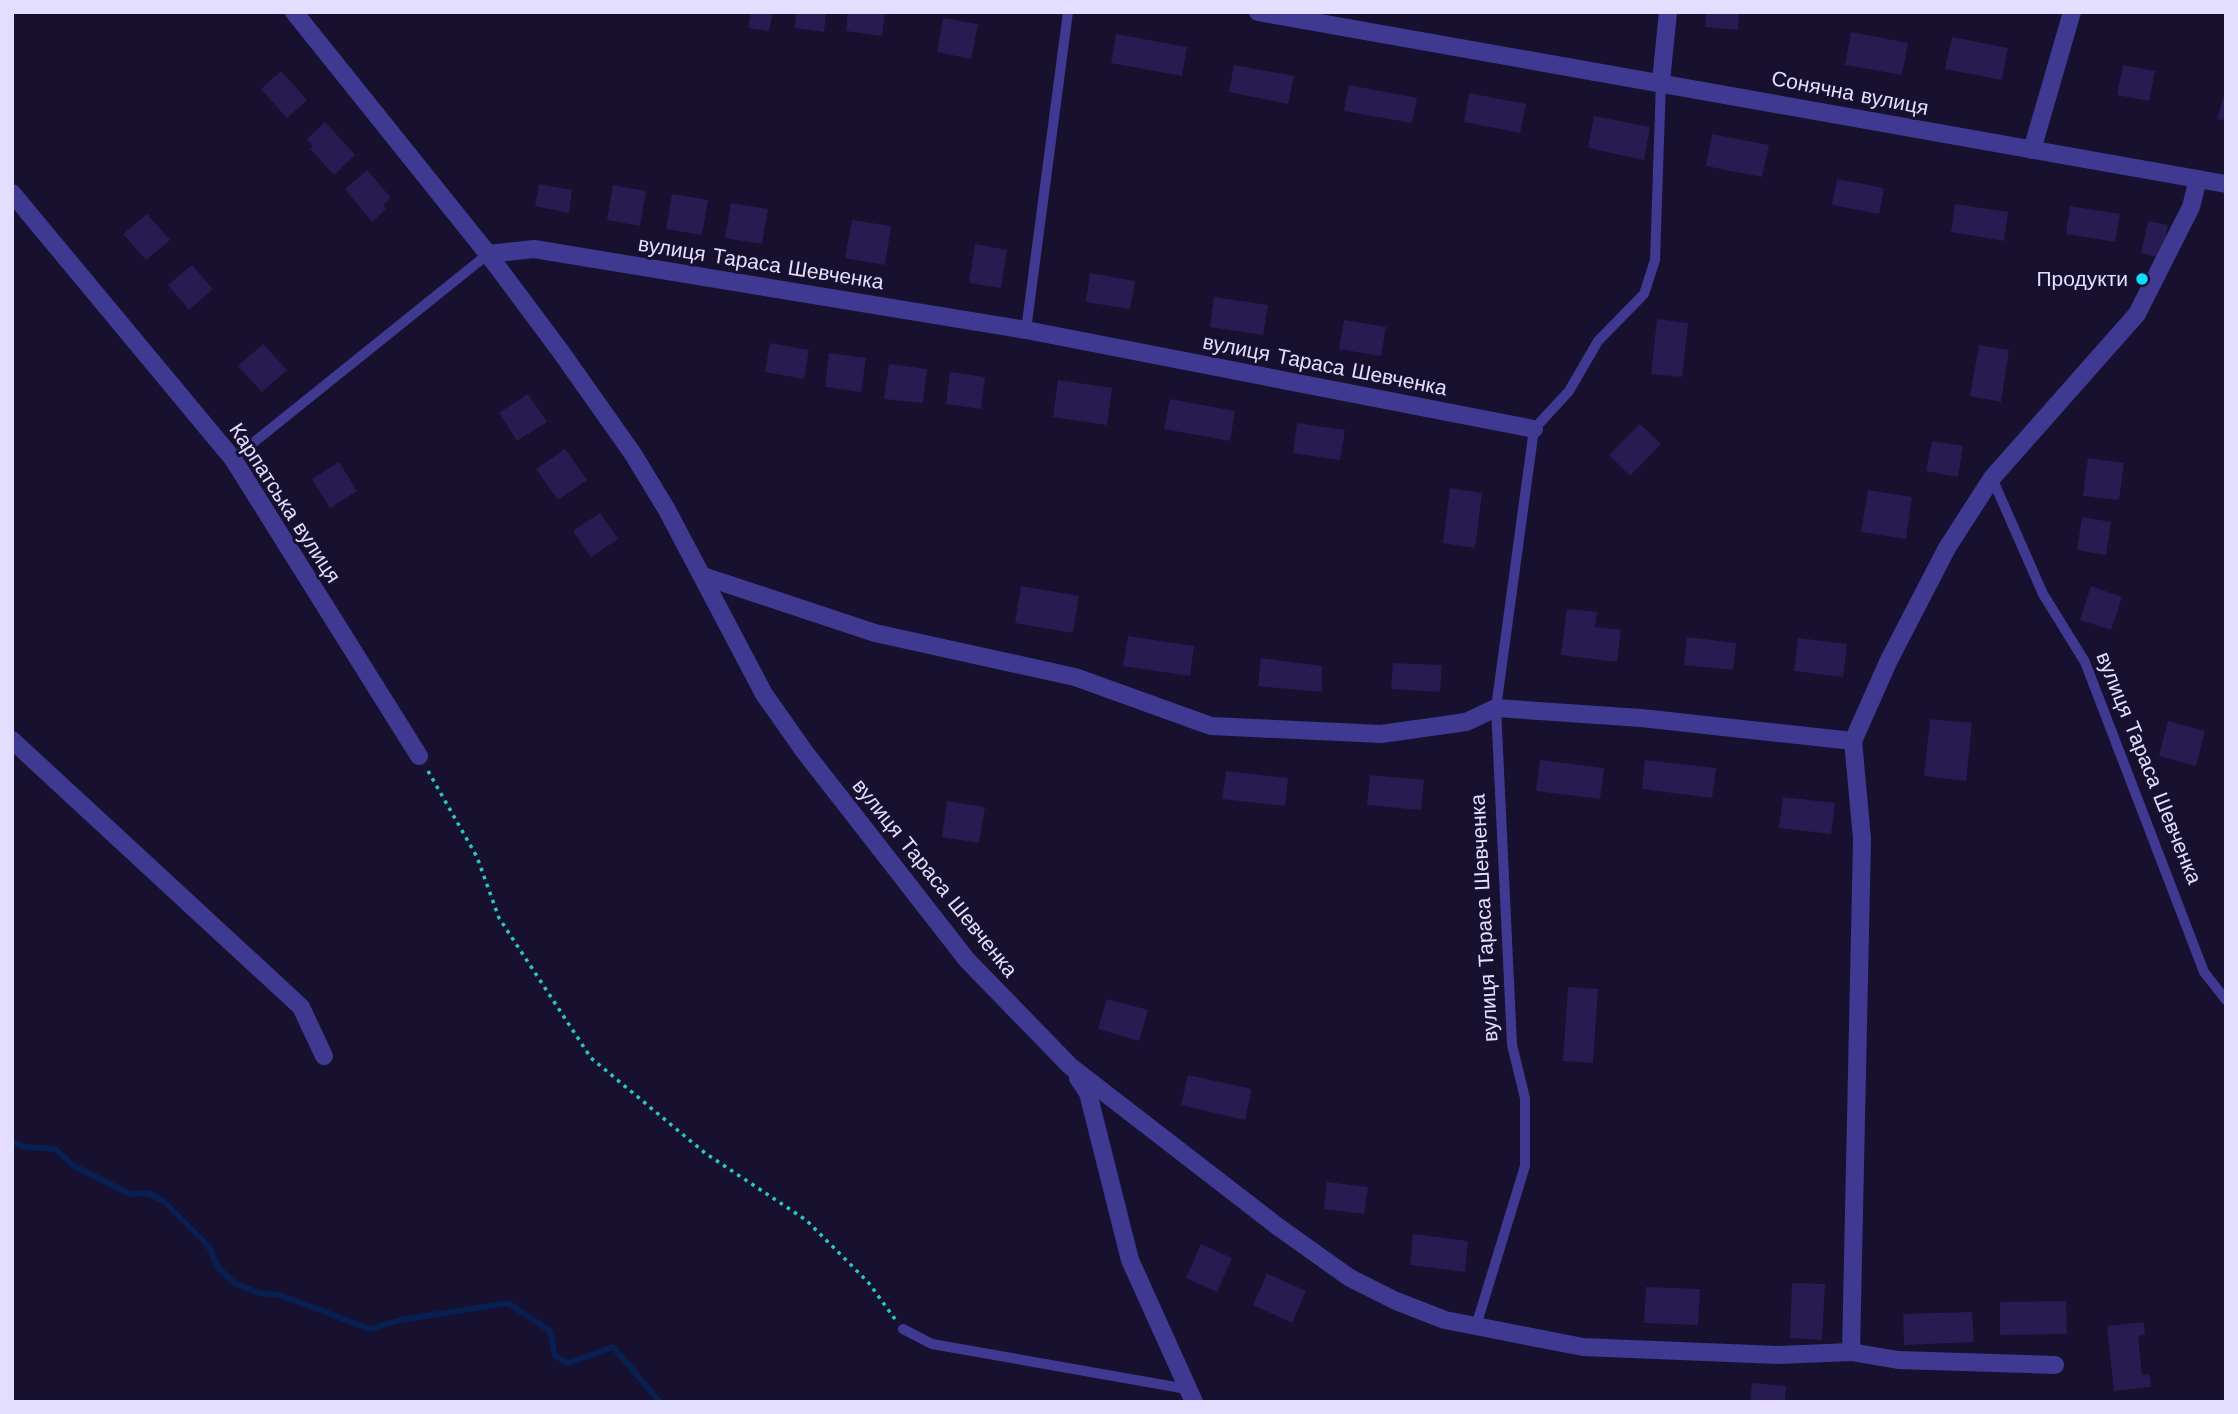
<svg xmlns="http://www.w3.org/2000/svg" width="2238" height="1414" viewBox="0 0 2238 1414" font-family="'Work Sans',sans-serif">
  <rect width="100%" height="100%" fill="#17102f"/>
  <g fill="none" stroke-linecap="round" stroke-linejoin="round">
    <path stroke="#072051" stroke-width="6" d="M12,1142L26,1147L55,1149L74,1166L130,1194L148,1193L163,1201L209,1247L218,1268L236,1284L259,1293L280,1295L370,1329L400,1320L508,1303L550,1331L555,1356L568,1363L613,1347L660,1402"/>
  </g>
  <g fill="#281b51">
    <path d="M751,12H773L769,31L748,28Z"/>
    <path d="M796,12H826L824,32L795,28Z"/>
    <path d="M848,12H885L882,36L846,31Z"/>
    <path d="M1706,12H1739L1738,30L1705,27Z"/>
    <path d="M943,18L978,24L971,59L937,52Z"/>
    <path d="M1851,32L1908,43L1902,75L1845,65Z"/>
    <path d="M1116,34L1187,47L1182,76L1111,63Z"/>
    <path d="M1952,37L2008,48L2002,80L1945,69Z"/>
    <path d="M1234,65L1294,76L1288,104L1229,92Z"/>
    <path d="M2123,65L2155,71L2149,101L2117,95Z"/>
    <path d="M281,71L307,100L287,118L261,89Z"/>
    <path d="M1349,85L1417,98L1412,123L1344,111Z"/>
    <path d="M2226,89V121L2217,119Z"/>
    <path d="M1469,93L1526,104L1520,133L1464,122Z"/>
    <path d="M1594,116L1650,127L1644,160L1588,148Z"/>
    <path d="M325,122L355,155L334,175L310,149L313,146L307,139Z"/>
    <path d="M1712,134L1769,145L1762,177L1706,166Z"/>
    <path d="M367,170L391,198L383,205L386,209L372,222L345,189Z"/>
    <path d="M1837,179L1884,188L1879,214L1832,205Z"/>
    <path d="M539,184L572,190L569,213L535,206Z"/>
    <path d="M613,185L646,191L640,226L607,220Z"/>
    <path d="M672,194L708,200L702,235L666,229Z"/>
    <path d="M731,203L768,209L762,244L725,238Z"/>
    <path d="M1955,204L2008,212L2004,241L1951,232Z"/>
    <path d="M2070,206L2120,214L2115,242L2066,234Z"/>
    <path d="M147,214L170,240L146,260L123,234Z"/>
    <path d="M852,220L891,226L885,265L845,258Z"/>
    <path d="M2148,221L2168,225L2161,258L2141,253Z"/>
    <path d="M975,244L1007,250L1001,288L969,283Z"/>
    <path d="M192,265L213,289L189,310L168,285Z"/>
    <path d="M1090,273L1135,281L1130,309L1086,302Z"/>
    <path d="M1214,297L1268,305L1263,335L1210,327Z"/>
    <path d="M1657,319L1688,323L1682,377L1651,374Z"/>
    <path d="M1344,320L1386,327L1381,356L1339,349Z"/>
    <path d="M770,343L809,350L804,379L765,372Z"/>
    <path d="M263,344L287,370L262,392L238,366Z"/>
    <path d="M1979,345L2009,350L2001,402L1970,396Z"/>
    <path d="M829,353L866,358L861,392L825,387Z"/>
    <path d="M889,364L927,369L923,403L884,399Z"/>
    <path d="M950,372L985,377L981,409L946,404Z"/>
    <path d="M1058,380L1112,388L1107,425L1053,417Z"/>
    <path d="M528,394L547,422L517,441L499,413Z"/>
    <path d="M1170,399L1235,411L1230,441L1164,429Z"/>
    <path d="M1297,423L1345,430L1340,460L1293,453Z"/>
    <path d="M1640,424L1661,444L1630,476L1609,455Z"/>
    <path d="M1932,441L1963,446L1958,477L1926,471Z"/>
    <path d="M565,449L587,480L558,500L536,469Z"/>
    <path d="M2088,458L2124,463L2119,500L2083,496Z"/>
    <path d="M339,462L357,491L330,508L312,479Z"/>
    <path d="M1450,488L1482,493L1475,548L1443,543Z"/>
    <path d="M1868,490L1912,497L1906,539L1861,532Z"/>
    <path d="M600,513L618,539L591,557L573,531Z"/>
    <path d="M2082,517L2111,522L2106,555L2077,550Z"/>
    <path d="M1021,586L1079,596L1073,633L1015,623Z"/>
    <path d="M2091,586L2122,597L2111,630L2080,620Z"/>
    <path d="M1567,609L1597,612L1595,627L1621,630L1617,662L1561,655Z"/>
    <path d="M1128,636L1194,646L1190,676L1123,666Z"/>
    <path d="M1687,637L1736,643L1733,670L1684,665Z"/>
    <path d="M1798,638L1847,644L1843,677L1794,671Z"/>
    <path d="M1261,658L1322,666V692L1258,686Z"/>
    <path d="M1393,663L1442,665L1440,692L1391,689Z"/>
    <path d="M1930,719L1972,723L1966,781L1924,776Z"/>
    <path d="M2168,721L2205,731L2196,766L2159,756Z"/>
    <path d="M1540,760L1604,768L1600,799L1536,791Z"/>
    <path d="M1645,760L1716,768L1712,798L1642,789Z"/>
    <path d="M1226,771L1288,778L1285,806L1222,799Z"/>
    <path d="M1370,775L1424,780L1421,810L1367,805Z"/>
    <path d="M1783,797L1835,803L1831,834L1779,828Z"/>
    <path d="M947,801L985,807L979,843L942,837Z"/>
    <path d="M1568,987L1598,989L1593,1063L1563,1061Z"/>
    <path d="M1107,999L1148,1010L1139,1041L1098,1029Z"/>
    <path d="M1188,1075L1252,1089L1245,1120L1181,1105Z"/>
    <path d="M1327,1182L1368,1187L1364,1214L1324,1209Z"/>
    <path d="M1413,1234L1468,1241L1465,1272L1410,1265Z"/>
    <path d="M1201,1244L1232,1258L1217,1292L1186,1278Z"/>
    <path d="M1267,1274L1306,1291L1292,1323L1253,1305Z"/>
    <path d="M1792,1283L1825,1284L1822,1340L1790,1338Z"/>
    <path d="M1646,1287L1700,1289L1698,1325L1644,1323Z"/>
    <path d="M2066,1301L2067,1334L2000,1335V1302Z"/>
    <path d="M1972,1312L1974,1342L1904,1345L1903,1314Z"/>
    <path d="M2144,1322L2145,1335L2138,1336L2142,1375L2149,1374L2151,1387L2114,1391L2107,1326Z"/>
    <path d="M1752,1383L1786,1386L1785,1402H1750Z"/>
  </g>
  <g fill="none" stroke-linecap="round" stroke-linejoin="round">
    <path stroke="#29c8c4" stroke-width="3.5" stroke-dasharray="3.5 5" stroke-linecap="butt" d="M428,771L477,857L499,918L591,1058L705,1153L806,1220L868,1282L895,1319"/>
    <g stroke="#3f3991" stroke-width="10">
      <path d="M1026,330L1068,12"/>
      <path d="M233,459L488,254"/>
      <path d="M1992,478L2043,594L2085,662L2204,972L2226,1000"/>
      <path d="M1476,1326L1525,1166V1098L1512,1045L1496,708L1534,429L1569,391L1598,341L1644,294L1655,260L1661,81"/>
      <path d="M903,1329L932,1344L1187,1389"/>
    </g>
    <g stroke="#3f3991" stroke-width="18">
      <path d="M294,12L488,254L561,352L633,454L667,510L764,694L804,751L967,960L1070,1066L1277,1226L1350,1278L1396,1301L1445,1320L1583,1347L1777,1355L1851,1352L1898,1360L2055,1365"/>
      <path d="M1258,12L2226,184"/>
      <path d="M1661,81L1668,12"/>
      <path d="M2032,150L2072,12"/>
      <path d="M12,193L233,459L419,756"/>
      <path d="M488,254L534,249L1026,330L1534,429"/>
      <path d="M706,577L875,633L1075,677L1211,726L1381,734L1466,722L1496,708L1641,718L1853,741"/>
      <path d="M12,740L301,1007L324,1056"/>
      <path d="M1078,1078L1088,1093L1130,1260L1194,1402"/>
      <path d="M1851,1352L1862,839L1853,741L1889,660L1947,548L1992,478L2137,314L2191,207L2198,179"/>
    </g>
  </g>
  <circle fill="#0adeff" stroke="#17102f" stroke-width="2.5" cx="2142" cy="279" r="7"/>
  <g text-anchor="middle" stroke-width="6" stroke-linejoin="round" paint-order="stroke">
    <g font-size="21" fill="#e3deff" stroke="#17102f">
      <text transform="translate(1850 93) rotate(11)" y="7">Сонячна вулиця</text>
      <text transform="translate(761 263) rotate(9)" y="7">вулиця Тараса Шевченка</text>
      <text transform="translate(1325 365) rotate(11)" y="7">вулиця Тараса Шевченка</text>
      <text transform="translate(285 503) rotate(57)" y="7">Карпатська вулиця</text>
      <text transform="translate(2149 768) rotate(68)" y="7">вулиця Тараса Шевченка</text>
      <text transform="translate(935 878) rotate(51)" y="7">вулиця Тараса Шевченка</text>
      <text transform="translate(1484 918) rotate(-93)" y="7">вулиця Тараса Шевченка</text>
    </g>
    <g font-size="21" fill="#e3deff" stroke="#17102f" text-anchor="end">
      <text x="2128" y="286">Продукти</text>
    </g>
  </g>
  <rect width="2238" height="1414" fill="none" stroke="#e3deff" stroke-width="28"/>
</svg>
